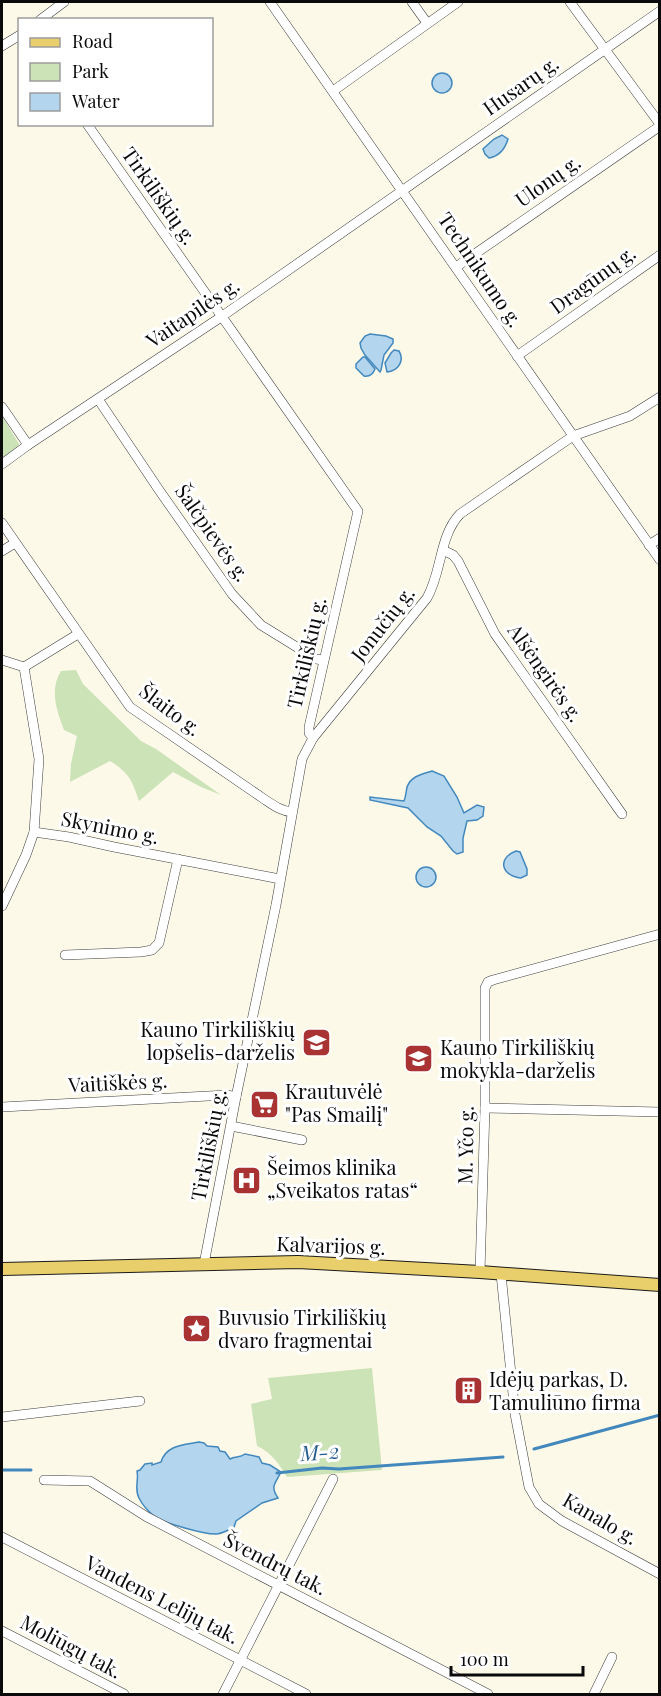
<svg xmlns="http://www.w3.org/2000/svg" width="661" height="1696" viewBox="0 0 661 1696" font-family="'Playfair Display',serif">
  <rect width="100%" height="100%" fill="#fdf9e9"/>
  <g fill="#cce2b7">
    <path d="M2,416L19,444L17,450L2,461Z"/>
    <path d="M76,670L83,684L141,741L156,749L221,795L201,787L173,772L139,801C132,780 129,773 110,761L70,782L71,764L77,736L64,730C57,711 49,690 61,671Z"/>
    <path d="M372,1368L382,1470L287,1477C279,1464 272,1453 257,1446L251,1404L272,1399L268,1378Z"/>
  </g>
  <g fill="#b3d6ee" stroke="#4288bd" stroke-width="1.5">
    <circle cx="442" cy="83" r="10"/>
    <path d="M502,135L508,139C505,149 500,156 489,158L485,154L483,149L494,139Z"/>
    <path d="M370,334L386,336L393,339V343L384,355L381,370L380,372L365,355L361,348L360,343L365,336Z"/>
    <path d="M394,350L399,351C405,361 398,371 387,372L385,363L391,353Z"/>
    <path d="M363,357H365L375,369C373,374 370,377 364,376L356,368V364Z"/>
    <path d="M432,771L444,776L457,797L464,813L477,805L484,807L483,816L477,820L467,821L463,838V852L457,854L453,851L441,836L427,827L408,808L370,800V797L404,801C406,796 406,792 407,787C411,776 422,774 432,771Z"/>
    <path d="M516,851L520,852L527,869V875L521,878C501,876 497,858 516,851Z"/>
    <circle cx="426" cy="877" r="10"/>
    <path d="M199,1442L204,1443L207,1446L218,1447L220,1451L225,1452L230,1459C235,1456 240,1458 245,1454L259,1457L262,1463L270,1465L281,1472C275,1484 270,1486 278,1498L262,1503L236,1521L234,1527C229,1530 223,1533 217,1534C206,1535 163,1523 154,1516C149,1512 142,1504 139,1498C134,1489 139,1481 137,1471L140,1470L145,1464L152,1463V1465L161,1462C166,1445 184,1445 199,1442Z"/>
  </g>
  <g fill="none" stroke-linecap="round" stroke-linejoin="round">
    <g stroke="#4288bd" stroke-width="3">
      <path d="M534,1449L660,1415"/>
      <path d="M2,1470H31"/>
      <path d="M277,1473L322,1468L339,1469L503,1457"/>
    </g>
    <defs>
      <g id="minor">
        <path d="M270,2L660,560"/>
        <path d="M412,2L427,23"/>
        <path d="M570,2L660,124"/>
        <path d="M40,20L64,2"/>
        <path d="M2,46L20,35"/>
        <path d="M333,91L458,2"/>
        <path d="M87,124L358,511L309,727V733L313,738"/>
        <path d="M456,267L660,126"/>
        <path d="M517,356L660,255"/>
        <path d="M98,399L159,490L232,594L261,625L316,659L323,660"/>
        <path d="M2,407L28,445"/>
        <path d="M2,464L28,445L221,317L660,11"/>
        <path d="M2,523L130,707L264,799C273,805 281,811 292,812"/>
        <path d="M649,545L660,538"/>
        <path d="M443,550L453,555L458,561L495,634L622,814"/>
        <path d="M2,551L15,543"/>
        <path d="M2,660L24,667L39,759L34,832L26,855L2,906"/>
        <path d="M24,667L78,634"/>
        <path d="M34,832L69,837L114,847L280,879"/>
        <path d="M65,955L141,952L152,950L159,943L178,859"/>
        <path d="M2,1107L227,1095L236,1097"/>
        <path d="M485,1108L660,1112"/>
        <path d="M231,1126L302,1140"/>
        <path d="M204,1264L236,1097L276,905L302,759L313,738L427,598C442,572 439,536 460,514L573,436L630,416L660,397"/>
        <path d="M480,1272L485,1108V988L488,982L493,980L660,934"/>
        <path d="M501,1274L515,1414L529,1487L539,1504L562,1521L660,1574"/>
        <path d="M2,1417L140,1401"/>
        <path d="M44,1480L90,1481L147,1517L488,1694"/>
        <path d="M2,1537L306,1694"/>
        <path d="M2,1631L124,1694"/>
        <path d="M223,1694L333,1479"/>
        <path d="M594,1694L612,1657"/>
      </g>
      <path id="major" d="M2,1269L298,1262L480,1272L660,1285"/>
    </defs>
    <use href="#minor" stroke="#3d3d3d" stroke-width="10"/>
    <use href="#major" stroke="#1b1b1b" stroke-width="14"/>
    <use href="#minor" stroke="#fff" stroke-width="9"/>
    <use href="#major" stroke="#e9cf6c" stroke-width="12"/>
  </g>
  <defs>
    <symbol id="school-square" viewBox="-11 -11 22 22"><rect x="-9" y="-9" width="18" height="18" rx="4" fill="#a93233" stroke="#fff"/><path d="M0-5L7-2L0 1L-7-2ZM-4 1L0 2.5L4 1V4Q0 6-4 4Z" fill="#fff"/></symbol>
    <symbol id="supermarket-square" viewBox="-11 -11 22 22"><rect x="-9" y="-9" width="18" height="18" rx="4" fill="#a93233" stroke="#fff"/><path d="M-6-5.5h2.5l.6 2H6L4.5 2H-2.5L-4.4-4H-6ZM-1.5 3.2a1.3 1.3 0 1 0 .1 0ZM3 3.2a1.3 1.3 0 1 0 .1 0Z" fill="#fff"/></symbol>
    <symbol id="hospital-square" viewBox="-11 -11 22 22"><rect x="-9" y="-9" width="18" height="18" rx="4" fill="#a93233" stroke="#fff"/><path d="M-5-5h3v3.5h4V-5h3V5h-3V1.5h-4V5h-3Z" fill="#fff"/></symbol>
    <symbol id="sight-square" viewBox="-11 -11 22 22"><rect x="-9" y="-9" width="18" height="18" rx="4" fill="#a93233" stroke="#fff"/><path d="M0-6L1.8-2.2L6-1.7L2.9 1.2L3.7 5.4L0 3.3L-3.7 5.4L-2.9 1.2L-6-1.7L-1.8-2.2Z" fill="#fff"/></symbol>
    <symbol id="building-square" viewBox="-11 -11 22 22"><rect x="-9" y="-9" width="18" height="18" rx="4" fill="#a93233" stroke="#fff"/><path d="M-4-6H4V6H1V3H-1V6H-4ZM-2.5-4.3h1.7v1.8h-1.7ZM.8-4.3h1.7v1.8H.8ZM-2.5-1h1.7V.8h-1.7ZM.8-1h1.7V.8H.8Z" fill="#fff"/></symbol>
  </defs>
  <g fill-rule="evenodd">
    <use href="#school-square" x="300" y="1026" width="33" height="33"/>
    <use href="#school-square" x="402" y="1042" width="33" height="33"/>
    <use href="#supermarket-square" x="248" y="1088" width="33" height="33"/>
    <use href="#hospital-square" x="230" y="1164" width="33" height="33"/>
    <use href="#sight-square" x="180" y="1312" width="33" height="33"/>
    <use href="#building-square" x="452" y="1374" width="33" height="33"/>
  </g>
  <g text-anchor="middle" stroke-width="6" stroke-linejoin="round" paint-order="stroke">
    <g font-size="20" fill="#0a0a0a" stroke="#fff">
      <text transform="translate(521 86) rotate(-35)" y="7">Husarų g.</text>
      <text transform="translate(548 181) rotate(-35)" y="7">Ulonų g.</text>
      <text transform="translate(159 196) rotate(55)" y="7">Tirkiliškių g.</text>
      <text transform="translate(480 270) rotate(56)" y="7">Technikumo g.</text>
      <text transform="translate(593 280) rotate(-36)" y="7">Dragūnų g.</text>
      <text transform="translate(193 313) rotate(-34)" y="7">Vaitapilės g.</text>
      <text transform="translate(212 533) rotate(55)" y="7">Šalčpievės g.</text>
      <text transform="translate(383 624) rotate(-52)" y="7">Jonučių g.</text>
      <text transform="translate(307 653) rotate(-77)" y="7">Tirkiliškių g.</text>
      <text transform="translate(545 673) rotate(55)" y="7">Alšėngirės g.</text>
      <text transform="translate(170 710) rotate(37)" y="7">Šlaito g.</text>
      <text transform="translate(110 828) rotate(11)" y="7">Skynimo g.</text>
      <text transform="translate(118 1083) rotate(-3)" y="7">Vaitiškės g.</text>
      <text transform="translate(209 1145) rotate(-79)" y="7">Tirkiliškių g.</text>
      <text transform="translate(466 1145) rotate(-89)" y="7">M. Yčo g.</text>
      <text transform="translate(331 1246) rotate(2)" y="7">Kalvarijos g.</text>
      <text transform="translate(600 1519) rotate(30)" y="7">Kanalo g.</text>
      <text transform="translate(275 1564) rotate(27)" y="7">Švendrų tak.</text>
      <text transform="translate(162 1600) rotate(27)" y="7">Vandens Lelijų tak.</text>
      <text transform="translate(71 1647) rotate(28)" y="7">Moliūgų tak.</text>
    </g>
    <g font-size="20" fill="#0a0a0a" stroke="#fff" text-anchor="start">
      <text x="295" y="1037" text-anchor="end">Kauno Tirkiliškių<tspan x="295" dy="23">lopšelis-darželis</tspan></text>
      <text x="440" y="1055">Kauno Tirkiliškių<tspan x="440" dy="23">mokykla-darželis</tspan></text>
      <text x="285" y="1099">Krautuvėlė<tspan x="285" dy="23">"Pas Smailį"</tspan></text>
      <text x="267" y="1175">Šeimos klinika<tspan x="267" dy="23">„Sveikatos ratas“</tspan></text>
      <text x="218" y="1325">Buvusio Tirkiliškių<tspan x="218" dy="23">dvaro fragmentai</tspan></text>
      <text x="489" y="1387">Idėjų parkas, D.<tspan x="489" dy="23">Tamuliūno firma</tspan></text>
    </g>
    <g font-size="21" font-style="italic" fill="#225a8c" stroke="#fff">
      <text transform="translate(320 1453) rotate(-4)" y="7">M-2</text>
    </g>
  </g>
  <rect width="661" height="1696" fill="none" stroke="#0a0a0a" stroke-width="6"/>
  <rect x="18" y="18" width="195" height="108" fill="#ffffff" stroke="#9d9d9d" stroke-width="1.5"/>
  <rect x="30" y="38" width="30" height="9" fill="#e9cf6c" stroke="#9d9d9d" stroke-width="1.5"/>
  <text x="72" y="48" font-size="18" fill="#0a0a0a">Road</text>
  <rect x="30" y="63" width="30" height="18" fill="#cce2b7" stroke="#9d9d9d" stroke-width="1.5"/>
  <text x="72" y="78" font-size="18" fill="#0a0a0a">Park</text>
  <rect x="30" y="93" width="30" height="18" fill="#b3d6ee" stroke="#9d9d9d" stroke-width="1.5"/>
  <text x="72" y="108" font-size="18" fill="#0a0a0a">Water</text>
  <path d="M451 1666v9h132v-9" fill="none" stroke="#0a0a0a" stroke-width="3"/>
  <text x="460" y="1666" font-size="18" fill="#0a0a0a" stroke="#ffffff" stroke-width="4.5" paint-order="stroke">100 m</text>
</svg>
